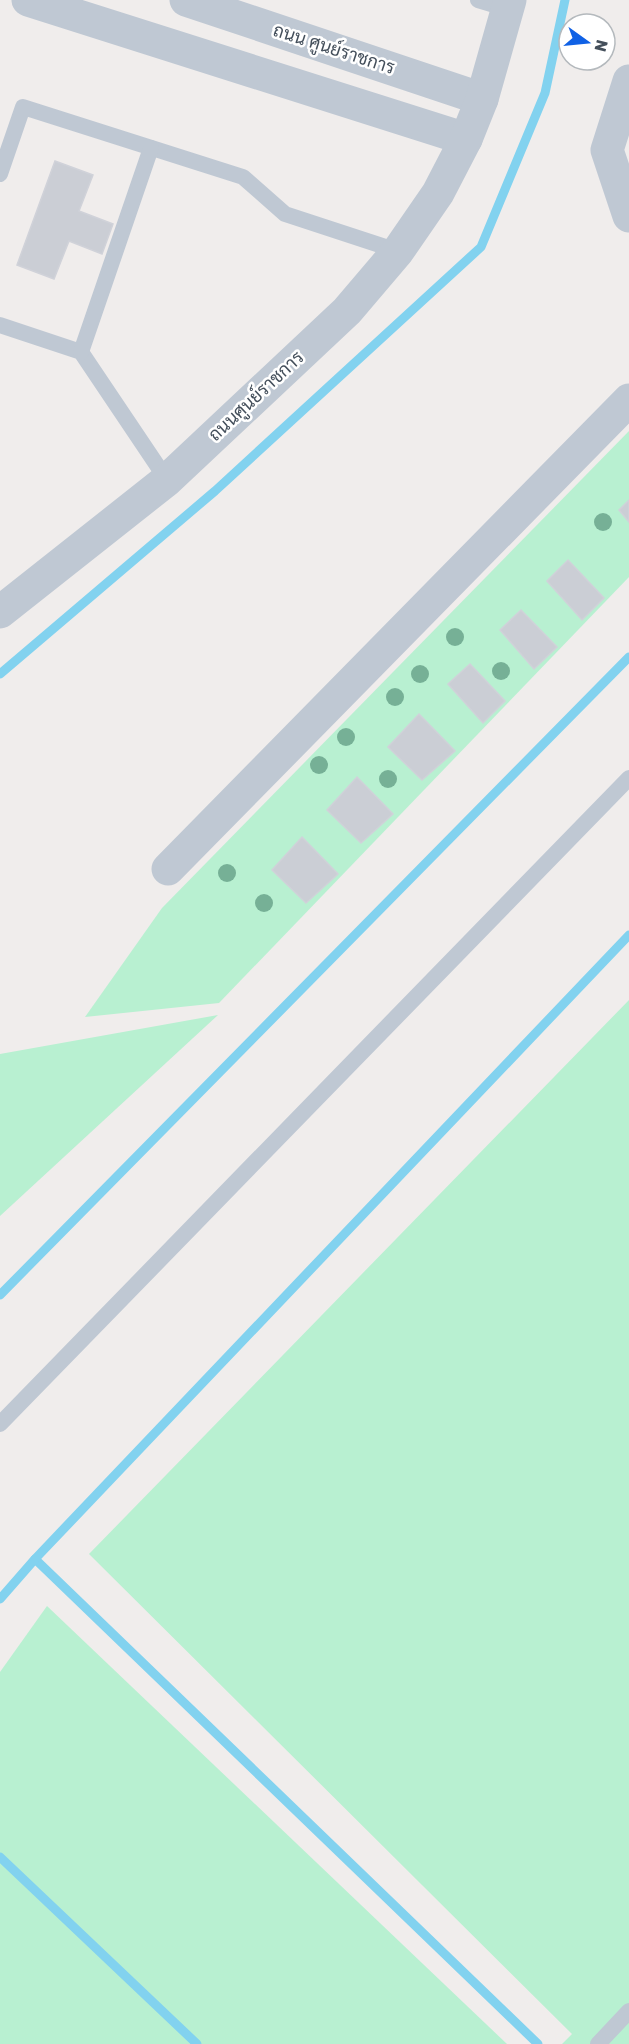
<svg xmlns="http://www.w3.org/2000/svg" width="629" height="2044" viewBox="0 0 629 2044" font-family="Rubik,Sarabun,sans-serif">
  <rect width="100%" height="100%" fill="#f0edec"/>
  <g fill="#b8f0d1">
    <path d="M629,431V577L219,1003L85,1017L162,908Z"/>
    <path d="M629,1000V2044H562L572,2034L89,1554Z"/>
    <path d="M218,1015L0,1216V1054Z"/>
    <path d="M47,1606L507,2044H0V1672Z"/>
  </g>
  <g fill="none" stroke-linecap="round" stroke-linejoin="round">
    <g stroke="#82d2ef" stroke-width="9">
      <path d="M0,674L215,491L481,247L545,93L565,0"/>
      <path d="M0,1295L629,657"/>
      <path d="M35,1559L538,2044"/>
      <path d="M0,1599L35,1559L629,935"/>
      <path d="M0,1857L197,2044"/>
    </g>
  </g>
  <g fill="#cbced5" stroke="#d0d2d9" stroke-width="1.5">
    <path d="M55,161L93,175L79,211L113,224L102,254L69,241L54,279L17,265Z"/>
    <path d="M629,500V522L619,510Z"/>
    <path d="M568,560L604,598L582,620L547,581Z"/>
    <path d="M521,610L557,647L534,669L500,630Z"/>
    <path d="M470,664L505,701L483,723L448,684Z"/>
    <path d="M419,714L455,751L422,780L388,747Z"/>
    <path d="M357,777L393,814L361,843L327,810Z"/>
    <path d="M302,837L338,874L306,903L272,870Z"/>
  </g>
  <g fill="none" stroke-linecap="round" stroke-linejoin="round">
    <g stroke="#bfc8d3" stroke-width="16">
      <path d="M478,0L508,9"/>
      <path d="M0,174L23,107L243,177L285,214L398,251"/>
      <path d="M0,325L81,352L167,480"/>
      <path d="M81,352L151,148"/>
      <path d="M0,1424L629,778"/>
      <path d="M598,2044L629,2011"/>
    </g>
    <g stroke="#bfc8d3" stroke-width="33">
      <path d="M28,0L466,139"/>
      <path d="M186,0L482,99"/>
      <path d="M629,81L607,150L629,216"/>
      <path d="M168,869L629,400"/>
    </g>
    <path stroke="#bfc8d3" stroke-width="33" d="M0,612L167,480L347,311L398,251L438,193L466,139L482,99L510,0"/>
  </g>
  <g fill="#76b096">
    <circle cx="603" cy="522" r="9"/>
    <circle cx="455" cy="637" r="9"/>
    <circle cx="501" cy="671" r="9"/>
    <circle cx="420" cy="674" r="9"/>
    <circle cx="395" cy="697" r="9"/>
    <circle cx="346" cy="737" r="9"/>
    <circle cx="319" cy="765" r="9"/>
    <circle cx="388" cy="779" r="9"/>
    <circle cx="227" cy="873" r="9"/>
    <circle cx="264" cy="903" r="9"/>
  </g>
  <g text-anchor="middle" stroke-width="5" stroke-linejoin="round" paint-order="stroke">
    <g font-size="18" fill="#444f5b" stroke="#fff">
      <text transform="translate(334 49) rotate(18)" y="6">ถนน ศูนย์ราชการ</text>
      <text transform="translate(256 396) rotate(-43)" y="6">ถนนศูนย์ราชการ</text>
    </g>
  </g>
  <g transform="translate(587 42) rotate(105)"><circle r="28" fill="#ffffff" stroke="#b4b9bd" stroke-width="1.5"/>
  <path d="M0-4.5L10 22L0 15L-10 22Z" fill="#1061e5"/>
  <text y="-9" font-size="16" font-weight="bold" text-anchor="middle" fill="#444f5b">N</text>
  </g>
</svg>
